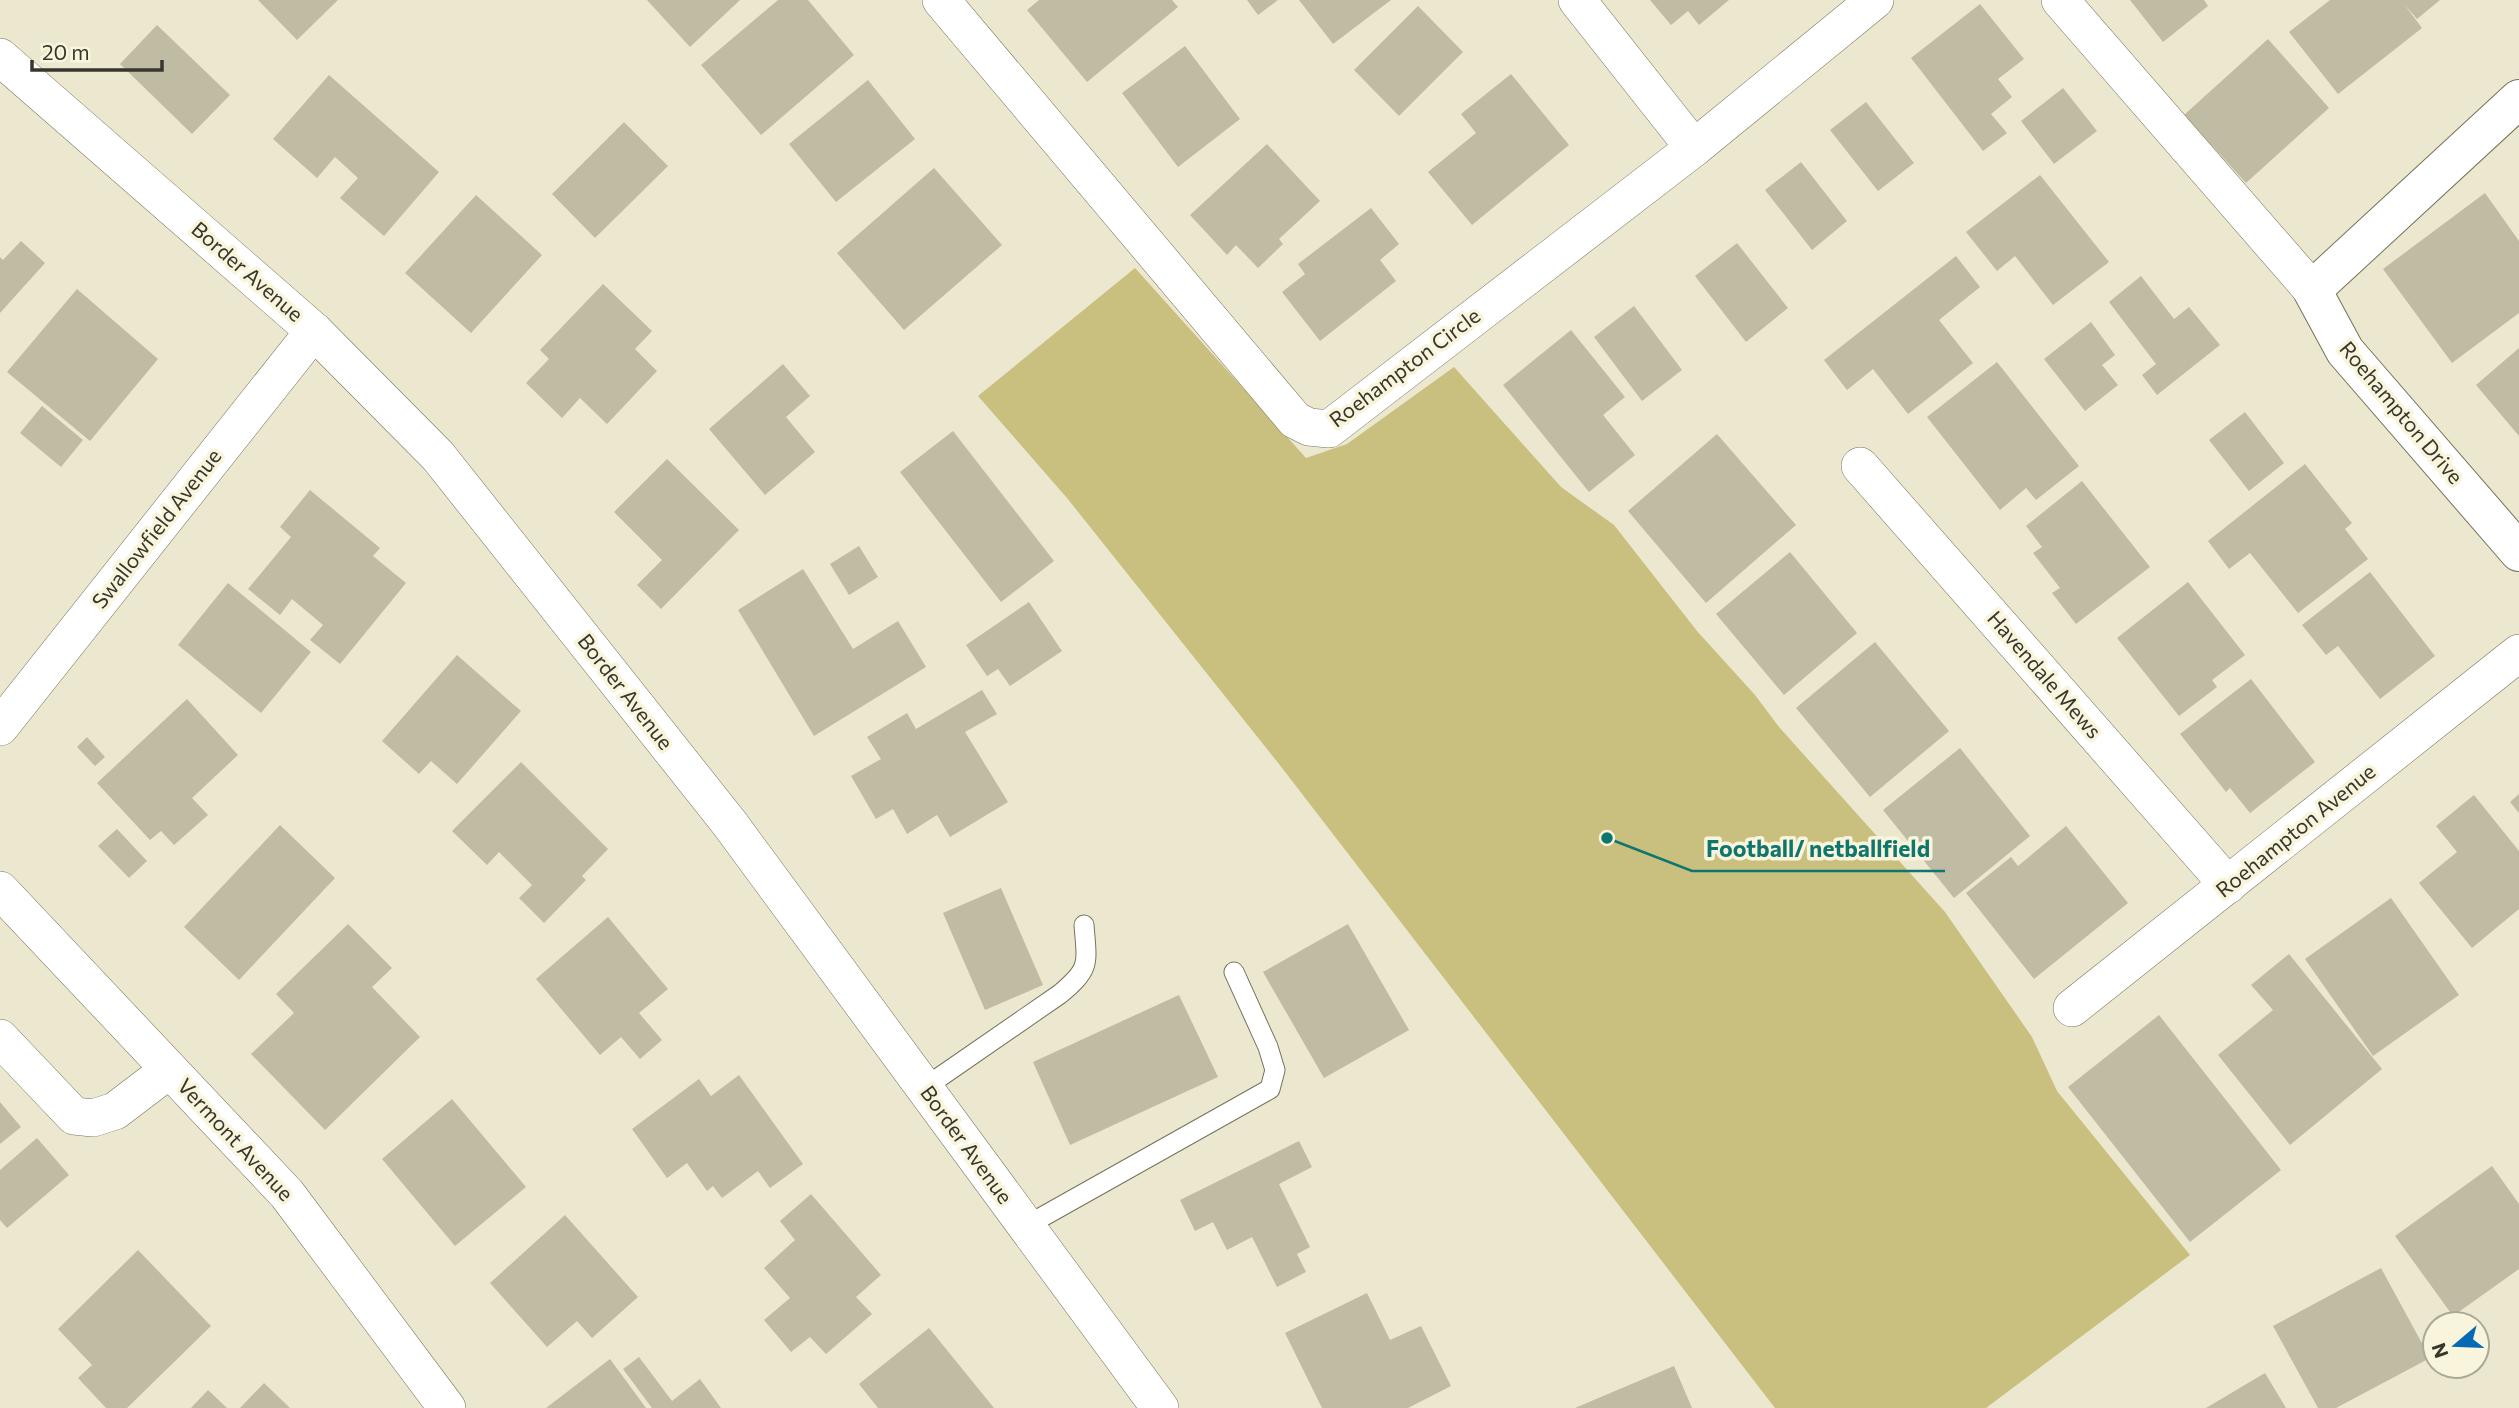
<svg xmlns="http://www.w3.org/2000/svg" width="2519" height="1408" viewBox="0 0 2519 1408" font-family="Commissioner,sans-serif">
  <rect width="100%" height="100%" fill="#ece8cf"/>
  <path fill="#c9bf7e" d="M1135,268L1306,458L1347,444L1454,367L1561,487L1614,525L1697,631L1755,695L1779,727L1945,912L2032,1037L2057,1091L2190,1255L1986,1408H1775L1279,764L1067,498L978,396Z"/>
  <g fill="#bfbca3">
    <path d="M258,0H338L297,40Z"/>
    <path d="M647,0H740L690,47Z"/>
    <path d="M778,0H808L854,55L761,135L701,65Z"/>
    <path d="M1039,0H1172L1178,7L1087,82L1027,10Z"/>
    <path d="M1247,0H1278L1258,15Z"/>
    <path d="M1299,0H1391L1333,44Z"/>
    <path d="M1650,0H1729L1699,25L1688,11L1671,25Z"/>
    <path d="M2130,0H2204L2208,6L2163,42Z"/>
    <path d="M2330,0H2440L2417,19L2404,4L2422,28L2338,94L2289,32Z"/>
    <path d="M1980,4L2024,59L1998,79L2012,97L1991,114L2007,133L1983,151L1911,58Z"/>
    <path d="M1418,6L1463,52L1399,116L1354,70Z"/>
    <path d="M157,25L230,95L192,134L120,64Z"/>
    <path d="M2268,39L2329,108L2246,183L2184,115Z"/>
    <path d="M1185,46L1240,119L1178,167L1122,93Z"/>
    <path d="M1511,74L1569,145L1472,225L1428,172L1476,133L1461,114Z"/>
    <path d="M329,75L439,172L384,236L340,198L358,178L335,157L317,178L273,139Z"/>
    <path d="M868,80L915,139L836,202L789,144Z"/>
    <path d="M2063,88L2097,131L2054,164L2021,121Z"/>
    <path d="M1866,102L1914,163L1878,191L1830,130Z"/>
    <path d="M624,122L668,166L595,238L552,194Z"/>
    <path d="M1267,144L1320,201L1279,239L1283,244L1258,268L1236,245L1227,255L1190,215Z"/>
    <path d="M1801,162L1847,221L1812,250L1765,190Z"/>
    <path d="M934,168L1002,245L904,330L837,253Z"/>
    <path d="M2040,175L2109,262L2053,305L2015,256L1997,271L1966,232Z"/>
    <path d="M2485,193L2519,241V313L2452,363L2383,269Z"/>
    <path d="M476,195L542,255L471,333L405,273Z"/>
    <path d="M1371,208L1399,244L1380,260L1396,281L1320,341L1282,292L1305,274L1298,264Z"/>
    <path d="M21,241L45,263L0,313V257L3,260Z"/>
    <path d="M1737,243L1788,308L1746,342L1695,276Z"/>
    <path d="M1956,256L1980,287L1939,320L1973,363L1908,414L1873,369L1847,390L1824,360Z"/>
    <path d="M2141,276L2174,319L2189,307L2220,345L2157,395L2142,375L2156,364L2109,302Z"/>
    <path d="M603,284L652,331L635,349L657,371L607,424L580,398L562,418L526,383L549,359L540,350Z"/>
    <path d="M77,289L158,359L90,441L7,372Z"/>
    <path d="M1634,306L1682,370L1642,401L1594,337Z"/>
    <path d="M2091,322L2115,355L2102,365L2118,385L2085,411L2044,359Z"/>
    <path d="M1571,330L1625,397L1603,415L1635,455L1589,492L1503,385Z"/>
    <path d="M2519,348V436L2476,385Z"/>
    <path d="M1997,362L2079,466L2036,500L2026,488L2000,510L1927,417Z"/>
    <path d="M783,364L810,396L786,417L815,452L765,495L709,429Z"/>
    <path d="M42,406L83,440L61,467L20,433Z"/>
    <path d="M2245,412L2284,463L2249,491L2209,440Z"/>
    <path d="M953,431L1054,561L1001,602L900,472Z"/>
    <path d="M1717,434L1796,525L1706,603L1628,511Z"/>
    <path d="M667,459L739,530L661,609L637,585L662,560L614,512Z"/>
    <path d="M2305,464L2352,523L2345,529L2368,559L2298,613L2250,553L2229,569L2208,541Z"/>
    <path d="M2082,481L2150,567L2076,624L2052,593L2060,588L2033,553L2042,547L2026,526Z"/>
    <path d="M310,490L380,548L373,556L406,583L340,664L310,640L323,625L292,599L280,615L248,589L291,537L280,527Z"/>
    <path d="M859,546L878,577L849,595L830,564Z"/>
    <path d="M1790,552L1857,633L1784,695L1716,614Z"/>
    <path d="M803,569L853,649L898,621L926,667L814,736L738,610Z"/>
    <path d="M2370,572L2435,656L2380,699L2338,646L2326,655L2302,625Z"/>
    <path d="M2188,582L2245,655L2212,680L2217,687L2179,716L2117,638Z"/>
    <path d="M228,583L311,652L261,713L178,645Z"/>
    <path d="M1029,602L1062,651L1010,686L998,669L987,676L966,645Z"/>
    <path d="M1875,642L1949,731L1870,797L1796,708Z"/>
    <path d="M457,655L521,711L457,784L431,761L419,774L382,741Z"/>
    <path d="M2251,679L2315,762L2250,813L2230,788L2226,792L2180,734Z"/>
    <path d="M982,690L997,714L965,732L1008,802L950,837L937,815L907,834L893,809L876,819L851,776L881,759L867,737L907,713L916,729Z"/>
    <path d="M187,699L238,755L192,798L208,815L174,845L161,831L150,840L97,783Z"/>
    <path d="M87,737L105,757L95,766L77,747Z"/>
    <path d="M1960,748L2030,836L1954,898L1883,810Z"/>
    <path d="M521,762L608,849L582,876L586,880L544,923L519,898L532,885L499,852L487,865L452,831Z"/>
    <path d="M2519,794V813L2510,802Z"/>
    <path d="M2474,795L2519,851V909L2472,948L2419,883L2457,852L2436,826Z"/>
    <path d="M280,825L335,878L239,980L184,927Z"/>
    <path d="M2066,826L2128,903L2034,979L1966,893L2011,857L2018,866Z"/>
    <path d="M117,829L147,861L129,878L98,846Z"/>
    <path d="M1001,888L1043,985L985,1010L943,913Z"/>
    <path d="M2391,898L2459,995L2373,1056L2305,959Z"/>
    <path d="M608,917L668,989L639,1013L662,1040L640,1059L621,1037L600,1055L536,979Z"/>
    <path d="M348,924L392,968L372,987L420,1037L325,1130L251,1054L294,1013L276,994Z"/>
    <path d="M1348,924L1409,1030L1324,1078L1263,972Z"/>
    <path d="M2289,954L2382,1069L2290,1145L2218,1055L2273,1010L2251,985Z"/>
    <path d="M1179,995L1218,1077L1070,1145L1033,1062Z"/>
    <path d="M2159,1015L2281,1170L2190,1242L2068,1087Z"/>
    <path d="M739,1075L803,1164L770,1188L758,1171L722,1198L713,1186L707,1191L687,1163L667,1178L632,1129L699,1079L711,1096Z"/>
    <path d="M452,1099L526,1187L455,1246L382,1159Z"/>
    <path d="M0,1102L21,1127L0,1144Z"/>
    <path d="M37,1138L69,1175L7,1228L0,1220V1170Z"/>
    <path d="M1299,1141L1312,1167L1279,1184L1310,1247L1297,1254L1306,1272L1277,1287L1252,1237L1227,1250L1213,1222L1195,1231L1180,1200Z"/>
    <path d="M2492,1166L2519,1204V1269L2453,1316L2395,1236Z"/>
    <path d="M811,1194L881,1275L856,1297L872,1314L826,1354L810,1337L791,1352L764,1320L790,1298L764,1268L795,1240L780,1221Z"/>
    <path d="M565,1215L638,1297L592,1338L577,1321L547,1347L490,1283Z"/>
    <path d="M138,1250L211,1326L127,1408H106L78,1378L92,1365L58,1329Z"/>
    <path d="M2381,1268L2430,1358L2336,1408H2318L2273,1326Z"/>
    <path d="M1367,1293L1390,1340L1421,1326L1451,1386L1408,1408H1322L1285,1333Z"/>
    <path d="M929,1328L994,1408H878L859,1384Z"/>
    <path d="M639,1357L672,1401L700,1379L721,1408H652L623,1369Z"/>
    <path d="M610,1359L646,1408H546Z"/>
    <path d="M1674,1366L1692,1408H1575Z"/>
    <path d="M2265,1373L2286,1408H2206Z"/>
    <path d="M264,1383L290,1408H240Z"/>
    <path d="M208,1390L227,1408H191Z"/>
  </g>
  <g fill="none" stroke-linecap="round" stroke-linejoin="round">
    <defs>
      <g id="service">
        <path d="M924,1088L1060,994C1091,968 1087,964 1084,925"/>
        <path d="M1026,1226L1270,1089L1275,1070L1268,1047L1234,972"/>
      </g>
      <g id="minor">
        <path d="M941,0L1295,420L1309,427L1329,429L1694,148L1875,0"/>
        <path d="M1577,0L1694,148"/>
        <path d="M2060,0L2312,290"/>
        <path d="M0,57L314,331L438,456L730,824L1160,1408"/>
        <path d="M1860,466L2228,885"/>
        <path d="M0,727L314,331"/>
        <path d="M0,890L287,1194L447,1408"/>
        <path d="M2072,1008L2519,653"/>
        <path d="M0,1038L74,1116L93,1118L115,1111L169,1070"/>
      </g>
      <path id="tertiary" d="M2519,99L2312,290L2345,351L2519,552"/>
    </defs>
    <use href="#service" stroke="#75725b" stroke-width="21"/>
    <use href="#minor" stroke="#75725b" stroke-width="38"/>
    <use href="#tertiary" stroke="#75725b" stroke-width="40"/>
    <use href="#service" stroke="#fff" stroke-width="19"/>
    <use href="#minor" stroke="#fff" stroke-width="37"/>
    <use href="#tertiary" stroke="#fff" stroke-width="38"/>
  </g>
  <g text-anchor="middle" stroke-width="7" stroke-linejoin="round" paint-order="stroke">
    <g font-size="21" fill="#37362c" stroke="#f9f5dc">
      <text transform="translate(247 272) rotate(41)" y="7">Border Avenue</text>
      <text transform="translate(1405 368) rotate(-37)" y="7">Roehampton Circle</text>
      <text transform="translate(2401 413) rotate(50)" y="7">Roehampton Drive</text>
      <text transform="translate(157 529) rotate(-52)" y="7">Swallowfield Avenue</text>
      <text transform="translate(2044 675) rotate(49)" y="7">Havendale Mews</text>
      <text transform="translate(625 692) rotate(52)" y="7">Border Avenue</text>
      <text transform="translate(2296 831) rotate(-39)" y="7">Roehampton Avenue</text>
      <text transform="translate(235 1140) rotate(47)" y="7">Vermont Avenue</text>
      <text transform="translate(966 1145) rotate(54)" y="7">Border Avenue</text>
    </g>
  </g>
  <path fill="none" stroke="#0f766e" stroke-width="2.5" d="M1607 838L1692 871H1945"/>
  <circle fill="#0f766e" stroke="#f9f5dc" stroke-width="2.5" cx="1607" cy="838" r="7"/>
  <g font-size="23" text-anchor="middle" font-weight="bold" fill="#0f766e" stroke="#f9f5dc" stroke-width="7" stroke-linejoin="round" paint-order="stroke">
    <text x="1818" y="857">Football/ netballfield</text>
  </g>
  <g transform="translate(2456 1345) rotate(251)"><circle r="33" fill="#f9f5dc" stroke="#aba996" stroke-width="2"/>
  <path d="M0-5L12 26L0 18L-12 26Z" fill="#056ab6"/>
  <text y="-10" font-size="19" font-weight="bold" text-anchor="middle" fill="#37362c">N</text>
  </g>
  <path d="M32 60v10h130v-10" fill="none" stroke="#37362c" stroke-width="3.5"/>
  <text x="42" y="60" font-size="21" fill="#37362c" stroke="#f9f5dc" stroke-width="5" paint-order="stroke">20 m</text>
</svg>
